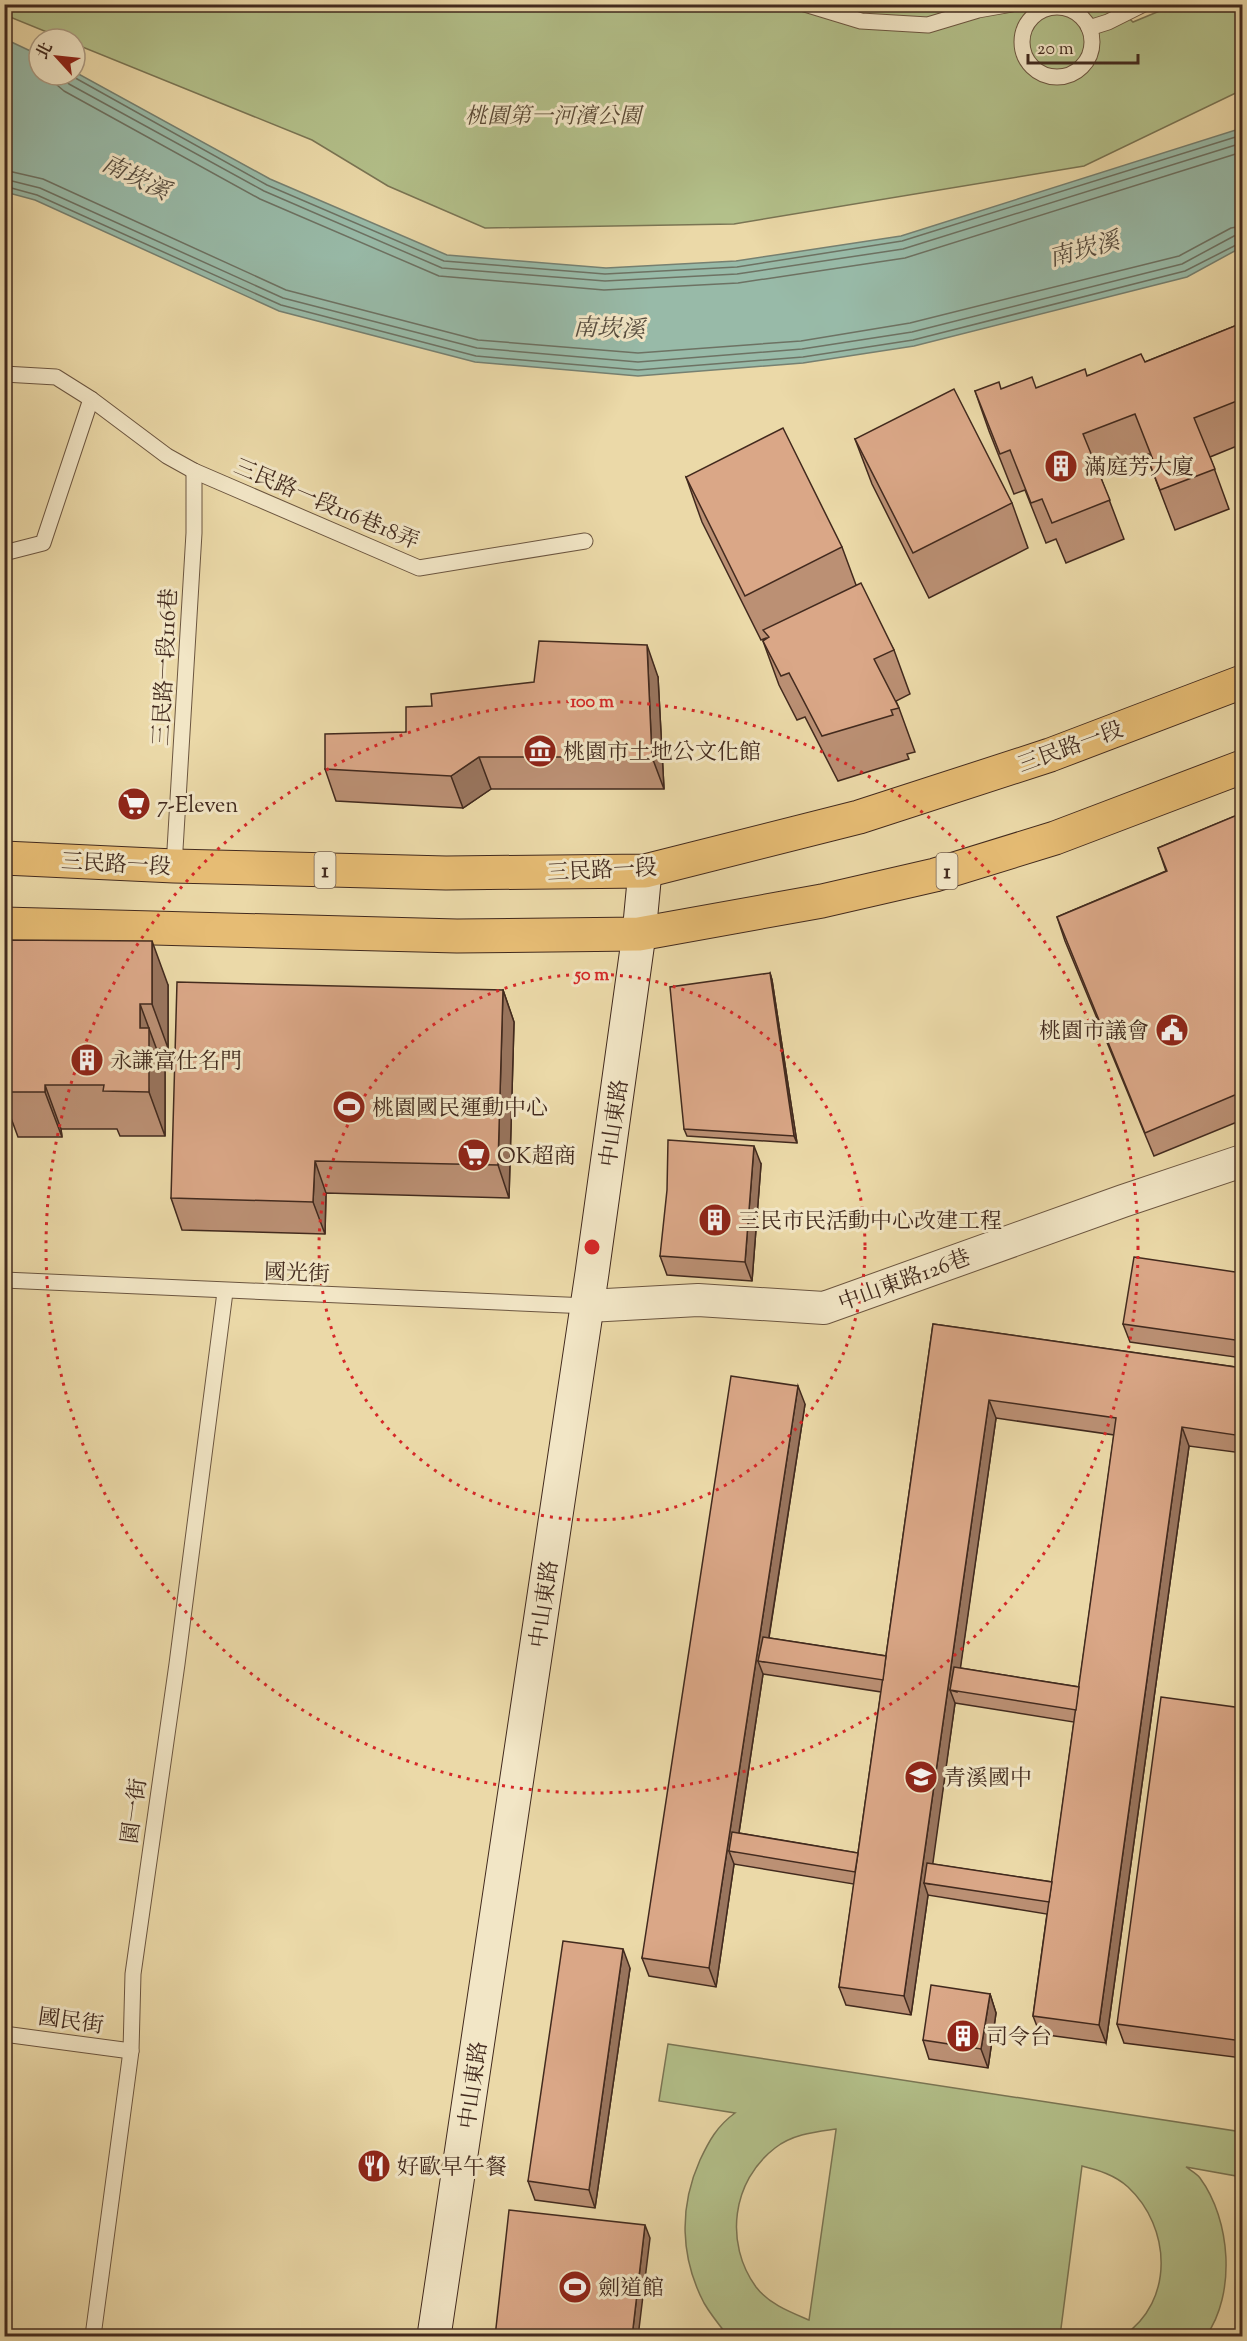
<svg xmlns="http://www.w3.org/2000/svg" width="1247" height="2341" viewBox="0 0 1247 2341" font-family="'Sorts Mill Goudy','Noto Serif TC',serif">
  <rect width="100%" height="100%" fill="#ebd9a8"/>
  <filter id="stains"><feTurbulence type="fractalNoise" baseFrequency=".00333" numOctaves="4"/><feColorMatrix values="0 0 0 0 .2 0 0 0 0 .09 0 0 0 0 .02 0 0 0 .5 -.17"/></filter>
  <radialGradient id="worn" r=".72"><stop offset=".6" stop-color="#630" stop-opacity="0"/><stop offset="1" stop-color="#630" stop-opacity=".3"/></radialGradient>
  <g fill="#b3c08a" stroke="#7a7554" stroke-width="1.5" fill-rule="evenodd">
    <path d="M1114,4L1133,22L1174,5H1242V90L1084,166L734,224L485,228L388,186L312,140L75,44V39H64L5,15L4,5Z"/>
    <path d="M668,2044L1242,2132V2177L1186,2167C1190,2170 1197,2174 1200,2178C1231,2220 1236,2294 1206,2336H1123C1175,2301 1171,2227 1128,2187C1115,2175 1098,2170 1082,2166L1060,2336H728C720,2326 711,2315 704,2303C680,2257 679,2207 700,2160C709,2141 717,2126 735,2113L659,2101ZM836,2129V2130L809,2320C790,2312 769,2304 756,2287C724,2243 732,2181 775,2148C793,2134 815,2132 836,2129Z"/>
  </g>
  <path fill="#98baa8" stroke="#768071" stroke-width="1.5" d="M5,39L39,55V75H75V72L270,179L447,255L606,268L736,261L901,236L1242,128V247L1187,277L914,346L803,363L638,376L475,362L279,311L35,200L5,192Z"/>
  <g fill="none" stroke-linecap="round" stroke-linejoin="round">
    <g stroke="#6d7263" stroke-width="1.5">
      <path d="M53,75L57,85L64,91L260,199L439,276L604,290L738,283L905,258L1242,152"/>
      <path d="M62,75L69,84L264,191L442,268L605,281L737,274L903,249L1242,143"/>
      <path d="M70,75L267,185L444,261L605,274L737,267L902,241L1242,135"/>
      <path d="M4,170L43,179L286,290L478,340L638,353L801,341L910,323L1179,256L1231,228L1242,226"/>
      <path d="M4,179L40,188L283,298L477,348L638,362L802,349L912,332L1182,264L1234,236L1242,235"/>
      <path d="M4,186L37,195L281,305L476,356L638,370L803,357L913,340L1185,271L1242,242"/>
    </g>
    <defs>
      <g id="lane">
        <path d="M805,4L861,21L928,25L978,10L1012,4"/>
        <circle cx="1057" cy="42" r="35"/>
        <path d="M1089,28L1108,22L1144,4"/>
        <path d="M4,374L56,377L91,399L167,456L194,471L419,568L585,541"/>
        <path d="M4,553L43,543L91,399"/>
        <path d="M174,866L194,533V471"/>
        <path d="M4,1280L588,1306"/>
        <path d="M4,2034L131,2051"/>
        <path d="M93,2336L131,2051L133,1974L177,1664L225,1292"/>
      </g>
      <path id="street" d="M588,1306L698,1300L824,1308L1123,1201L1242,1161"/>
      <path id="secondary" d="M434,2336L592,1273L639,934L645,871"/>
      <g id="primary">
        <path d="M4,858L174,866L446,873L645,871L859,817L1050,755L1242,682"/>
        <path d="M4,924L457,936L639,934L822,901L935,875L1055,838L1242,767"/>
      </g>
    </defs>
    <use href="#lane" stroke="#6c5640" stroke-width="17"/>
    <use href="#street" stroke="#6c5640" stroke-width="34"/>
    <use href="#secondary" stroke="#422a1e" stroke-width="35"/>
    <use href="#primary" stroke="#422a1e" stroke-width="35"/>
    <use href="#lane" stroke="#f2e6c6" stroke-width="15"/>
    <use href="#street" stroke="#f2e6c6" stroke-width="32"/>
    <use href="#secondary" stroke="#f2e6c6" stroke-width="33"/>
    <use href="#primary" stroke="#e6bc74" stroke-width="33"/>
  </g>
  <g fill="#bb9074" stroke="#422a1e" stroke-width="1.5" fill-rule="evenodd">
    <path d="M1242,323V444L1210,457L1229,509L1175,530L1149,462L1152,461L1149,454L1099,473L1124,539L1066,563L1056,539L1046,543L1025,490L1014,494L989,431L975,391L1001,389L1036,388L1145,362Z"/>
    <path d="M855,439L1012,503L1028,548L929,598L872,484Z"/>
    <path d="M686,477L842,547L856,585L894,650L910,694L896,701L899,708L915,752L907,754L909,759L838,781L805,717L797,720L779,685L763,641L766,639V638L761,640L702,522Z"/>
    <path d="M658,677L664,789H491L463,808L336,801L325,769L406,732L432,706Z"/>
    <path d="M1242,813V1120L1154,1156L1065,941L1057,917L1166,871L1158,848Z"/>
    <path d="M4,940L168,985V1048L156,1049L165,1072V1136H120L117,1129H61L62,1137H18L4,1099Z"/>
    <path d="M770,973L772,980L797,1143L687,1136L684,1129Z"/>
    <path d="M503,990L514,1022L509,1198L326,1193L325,1234L182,1230L171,1198Z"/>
    <path d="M761,1164L752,1281L667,1275L660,1256Z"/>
    <path d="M1242,1273V1358L1130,1342L1123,1324Z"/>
    <path d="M933,1324L1242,1368V1453L1189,1446L1106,2043L1040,2034L1033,2016L1047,1914L928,1895L911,2015L846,2005L839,1987L854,1884L734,1864L716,1987L649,1976L642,1958L805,1404L769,1638L886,1656ZM996,1418L1114,1435L1079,1687L960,1668ZM763,1674L881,1692L858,1853L739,1833ZM955,1703L1074,1722L1052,1882L932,1864Z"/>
    <path d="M1242,1708V2058L1124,2043L1117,2024Z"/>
    <path d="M630,1968L595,2208L535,2200L528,2181Z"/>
    <path d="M990,1994L996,2013L988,2068L929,2059L923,2040Z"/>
  </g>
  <g fill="#99755e" stroke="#422a1e" stroke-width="1.5">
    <path d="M647,645L658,677L664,789L652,757Z"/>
    <path d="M479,757L491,789L463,808L451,776Z"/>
    <path d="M152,941L168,985V1048L152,1004Z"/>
    <path d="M770,973L772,980L797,1143L794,1136Z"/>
    <path d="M503,990L514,1022L509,1198L498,1165Z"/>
    <path d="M140,1004L165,1072V1136L149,1092L140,1028Z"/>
    <path d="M45,1085L61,1129L62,1137L45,1092Z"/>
    <path d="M754,1146L761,1164L752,1281L745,1262Z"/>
    <path d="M315,1161L326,1193L325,1234L313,1202Z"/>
    <path d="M798,1386L805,1404L765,1662L758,1661L763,1674L736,1852L729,1851L734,1864L716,1987L709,1968Z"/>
    <path d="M989,1400L996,1418L957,1692L950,1690L955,1703L930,1884L924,1883L928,1895L911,2015L904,1996Z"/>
    <path d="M1182,1427L1189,1446L1106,2043L1099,2025Z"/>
    <path d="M623,1949L630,1968L595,2208L589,2190Z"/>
    <path d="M990,1994L996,2013L988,2068L981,2049Z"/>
    <path d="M645,2225L650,2238L638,2337H632Z"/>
  </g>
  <g fill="#daa787" stroke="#422a1e" stroke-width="1.5">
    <path d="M1242,323V399L1194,418L1215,469L1160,490L1149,462L1153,460L1135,414L1083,434L1110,500L1052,523L1042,499L1031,503L1010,450L1000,454L975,391L999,382L1001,389L1032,377L1036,388L1085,369L1087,376L1141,354L1145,362Z"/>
    <path d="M954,389L1012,503L913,553L855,439Z"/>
    <path d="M783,428L842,547L745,596L686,477Z"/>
    <path d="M861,583L894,650L874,659L899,708L891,710L893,715L822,736L789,673L781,676L763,641L769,637L763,630Z"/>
    <path d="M539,641L647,645L652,757H479L451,776L325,769V734L406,732V707L432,706L431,694L534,682Z"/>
    <path d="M1242,813V1092L1145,1133L1057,917L1167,871L1158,848Z"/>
    <path d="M4,940L152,941V1004H140V1028H149V1092L103,1091L104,1085H45V1092H4Z"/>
    <path d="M770,973L794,1136L684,1129L670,987Z"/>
    <path d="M177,982L503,990L498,1165L315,1161L313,1202L171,1198Z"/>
    <path d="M668,1140L754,1146L745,1262L660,1256L667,1190Z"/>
    <path d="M1134,1257L1242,1273V1341L1123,1324Z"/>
    <path d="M933,1324L1242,1368V1436L1182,1427L1099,2025L1033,2016L1116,1418L989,1400L904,1996L839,1987Z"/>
    <path d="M731,1376L798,1386L709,1968L642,1958Z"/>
    <path d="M763,1637L886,1656L883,1680L758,1661Z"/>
    <path d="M954,1667L1079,1687L1076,1710L950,1690Z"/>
    <path d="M1161,1697L1242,1708V2041L1117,2024Z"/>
    <path d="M732,1832L858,1853L855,1872L729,1851Z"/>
    <path d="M927,1863L1052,1882L1049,1902L924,1883Z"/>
    <path d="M563,1941L623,1949L589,2190L528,2181Z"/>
    <path d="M931,1985L990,1994L981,2049L923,2040Z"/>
    <path d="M509,2210L645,2225L632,2337H495Z"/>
  </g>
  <g fill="none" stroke="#d62828" stroke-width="3" stroke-dasharray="3 6">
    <circle cx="592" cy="1247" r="273"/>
    <circle cx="592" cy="1247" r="546"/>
  </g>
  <defs>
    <symbol id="building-disc" viewBox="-11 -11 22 22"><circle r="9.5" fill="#8f2418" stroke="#f2e6c6"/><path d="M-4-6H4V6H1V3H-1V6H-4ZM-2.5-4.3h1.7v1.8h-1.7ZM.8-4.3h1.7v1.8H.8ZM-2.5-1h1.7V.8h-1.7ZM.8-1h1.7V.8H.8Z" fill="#fff"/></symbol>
    <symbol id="museum-disc" viewBox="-11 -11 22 22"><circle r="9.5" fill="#8f2418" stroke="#f2e6c6"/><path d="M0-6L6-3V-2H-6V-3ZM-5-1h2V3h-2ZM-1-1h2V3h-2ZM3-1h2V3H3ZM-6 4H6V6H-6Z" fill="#fff"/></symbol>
    <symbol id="supermarket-disc" viewBox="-11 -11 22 22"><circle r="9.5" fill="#8f2418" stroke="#f2e6c6"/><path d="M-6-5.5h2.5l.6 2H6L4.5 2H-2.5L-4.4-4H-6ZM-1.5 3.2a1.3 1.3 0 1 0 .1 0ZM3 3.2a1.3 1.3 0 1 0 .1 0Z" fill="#fff"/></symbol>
    <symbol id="civic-disc" viewBox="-11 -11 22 22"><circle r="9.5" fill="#8f2418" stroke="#f2e6c6"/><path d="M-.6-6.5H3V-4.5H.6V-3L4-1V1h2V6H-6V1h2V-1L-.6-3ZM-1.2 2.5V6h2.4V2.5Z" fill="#fff"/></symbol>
    <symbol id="stadium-disc" viewBox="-11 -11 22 22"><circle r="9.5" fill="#8f2418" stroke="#f2e6c6"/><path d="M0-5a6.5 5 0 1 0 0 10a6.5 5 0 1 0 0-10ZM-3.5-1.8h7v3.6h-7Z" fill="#fff"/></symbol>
    <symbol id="school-disc" viewBox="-11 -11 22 22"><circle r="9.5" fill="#8f2418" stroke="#f2e6c6"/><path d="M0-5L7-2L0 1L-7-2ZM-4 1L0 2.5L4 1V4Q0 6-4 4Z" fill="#fff"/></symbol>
    <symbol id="restaurant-disc" viewBox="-11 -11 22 22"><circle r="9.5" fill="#8f2418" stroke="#f2e6c6"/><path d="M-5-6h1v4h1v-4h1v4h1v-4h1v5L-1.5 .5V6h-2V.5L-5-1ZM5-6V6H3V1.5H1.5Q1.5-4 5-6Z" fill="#fff"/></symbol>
  </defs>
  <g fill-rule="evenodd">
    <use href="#building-disc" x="1042" y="447" width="38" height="38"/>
    <use href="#museum-disc" x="521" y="732" width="38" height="38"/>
    <use href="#supermarket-disc" x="115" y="785" width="38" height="38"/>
    <use href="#civic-disc" x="1153" y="1011" width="38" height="38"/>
    <use href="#building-disc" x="68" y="1041" width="38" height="38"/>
    <use href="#stadium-disc" x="330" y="1088" width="38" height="38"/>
    <use href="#supermarket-disc" x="455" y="1136" width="38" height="38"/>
    <use href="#building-disc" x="696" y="1201" width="38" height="38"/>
    <use href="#school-disc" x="902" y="1758" width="38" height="38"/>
    <use href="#building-disc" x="944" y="2017" width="38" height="38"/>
    <use href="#restaurant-disc" x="355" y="2147" width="38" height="38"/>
    <use href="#stadium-disc" x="556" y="2268" width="38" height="38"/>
  </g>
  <g text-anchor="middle" stroke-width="6" stroke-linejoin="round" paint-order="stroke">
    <g fill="#f2e6c6" stroke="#776250" stroke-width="1.5">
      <rect x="314.5" y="852" width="21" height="36" rx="4.5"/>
      <rect x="936.5" y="853" width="21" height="36" rx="4.5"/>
    </g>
    <g font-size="21" font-weight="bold" fill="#422a1e">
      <text x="325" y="877">1</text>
      <text x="947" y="878">1</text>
    </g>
    <g font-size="22" font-style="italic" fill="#594834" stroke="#f2e6c6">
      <text x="553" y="123">桃園第一河濱公園</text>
    </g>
    <g font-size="22" fill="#422a1e" stroke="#f2e6c6" text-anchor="start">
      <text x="1084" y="474">滿庭芳大廈</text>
      <text x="563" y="759">桃園市土地公文化館</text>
      <text x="157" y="812">7-Eleven</text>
      <text x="1149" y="1038" text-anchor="end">桃園市議會</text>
      <text x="110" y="1068">永謙富仕名門</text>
      <text x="372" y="1115">桃園國民運動中心</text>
      <text x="497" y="1163">OK超商</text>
      <text x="738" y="1228">三民市民活動中心改建工程</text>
      <text x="944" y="1785">青溪國中</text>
      <text x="986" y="2044">司令台</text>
      <text x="397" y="2174">好歐早午餐</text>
      <text x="598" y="2295">劍道館</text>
    </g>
    <g font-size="22" fill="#422a1e" stroke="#f2e6c6">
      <text transform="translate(327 503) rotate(23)" y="8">三民路一段116巷18弄</text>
      <text transform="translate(164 667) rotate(-87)" y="8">三民路一段116巷</text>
      <text transform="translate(1070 746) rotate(-20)" y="8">三民路一段</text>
      <text transform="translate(116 863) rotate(3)" y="8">三民路一段</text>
      <text transform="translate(602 869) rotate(-3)" y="8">三民路一段</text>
      <text transform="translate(613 1123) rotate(-82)" y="8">中山東路</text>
      <text transform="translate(297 1272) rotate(2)" y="8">國光街</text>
      <text transform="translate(904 1279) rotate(-20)" y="8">中山東路126巷</text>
      <text transform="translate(543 1604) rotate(-82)" y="8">中山東路</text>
      <text transform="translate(133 1811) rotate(-82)" y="8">園一街</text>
      <text transform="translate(71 2020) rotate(8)" y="8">國民街</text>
      <text transform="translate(472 2085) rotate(-82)" y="8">中山東路</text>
    </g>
    <g font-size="24" font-style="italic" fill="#584e40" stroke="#f2e6c6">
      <text transform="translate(136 177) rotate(26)" y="8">南崁溪</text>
      <text transform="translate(1084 249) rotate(-15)" y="8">南崁溪</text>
      <text transform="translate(609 328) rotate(2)" y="8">南崁溪</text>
    </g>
  </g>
  <circle cx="592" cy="1247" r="9" fill="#d62828" stroke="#f2e6c6" stroke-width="3"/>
  <g font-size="18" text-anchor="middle" font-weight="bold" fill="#d62828" stroke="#f2e6c6" stroke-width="6" stroke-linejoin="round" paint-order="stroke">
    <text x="592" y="707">100 m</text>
    <text x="592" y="980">50 m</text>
  </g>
  <rect width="1247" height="2341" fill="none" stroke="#ebd9a8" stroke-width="24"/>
  <rect x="6" y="6" width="1235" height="2329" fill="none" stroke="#422a1e" stroke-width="3"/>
  <rect x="12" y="12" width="1223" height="2317" fill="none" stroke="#422a1e" stroke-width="1.5"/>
  <g transform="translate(57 57) rotate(297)"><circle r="28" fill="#f2e6c6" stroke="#ac9b83" stroke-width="1.5"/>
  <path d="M0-4.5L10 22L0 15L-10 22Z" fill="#8f2418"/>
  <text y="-9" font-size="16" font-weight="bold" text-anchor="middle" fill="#422a1e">北</text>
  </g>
  <path d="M1028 54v9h110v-9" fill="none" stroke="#422a1e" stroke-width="3"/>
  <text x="1037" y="54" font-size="18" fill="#422a1e" stroke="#f2e6c6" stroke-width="4.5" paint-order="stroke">20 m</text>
  <rect width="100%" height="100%" filter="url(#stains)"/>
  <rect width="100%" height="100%" fill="url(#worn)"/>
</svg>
